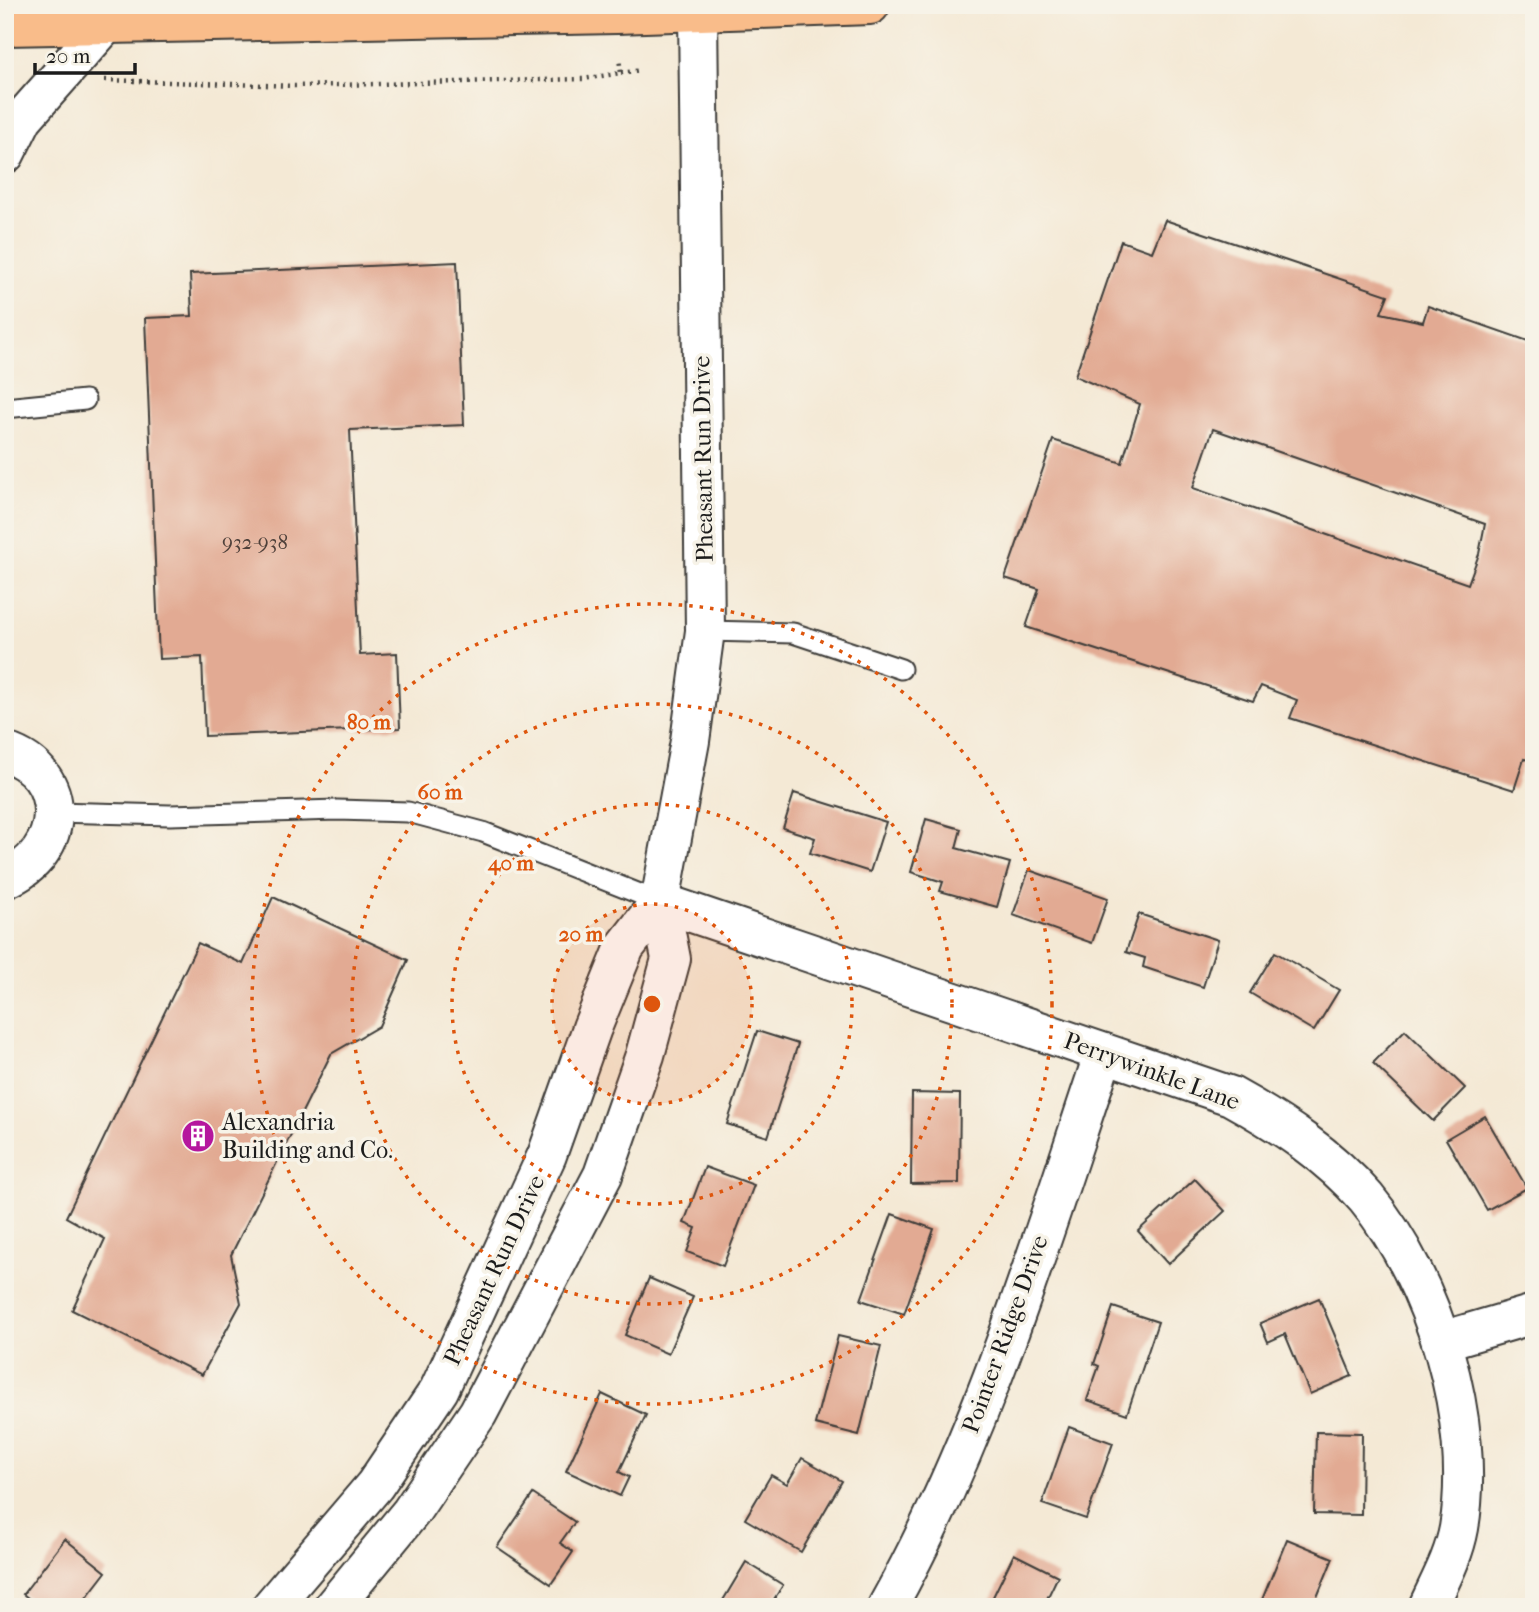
<svg xmlns="http://www.w3.org/2000/svg" width="1539" height="1612" viewBox="0 0 1539 1612" font-family="'IM FELL French Canon',serif">
  <rect width="100%" height="100%" fill="#f7f3e8"/>
  <filter id="ink" filterUnits="userSpaceOnUse"><feTurbulence type="fractalNoise" baseFrequency=".0143" numOctaves="2"/><feDisplacementMap in="SourceGraphic" scale="14" xChannelSelector="R" yChannelSelector="G"/><feConvolveMatrix kernelMatrix="1 2 1 2 8 2 1 2 1" color-interpolation-filters="sRGB"/></filter>
  <filter id="wash" filterUnits="userSpaceOnUse"><feTurbulence type="fractalNoise" baseFrequency=".00686" numOctaves="4" result="noise"/><feDisplacementMap in="SourceGraphic" scale="28" xChannelSelector="R" yChannelSelector="G"/><feGaussianBlur stdDeviation="1.57" result="paint"/><feColorMatrix in="noise" values="0 0 0 0 0 0 0 0 0 0 0 0 0 0 0 0 0 1.4 0 .05"/><feComposite in="paint" operator="in"/></filter>
  <g filter="url(#wash)">
    <rect width="100%" height="100%" fill="#f4e9d5"/>
    <g id="blocks">
      <g fill="#e2aa93" fill-rule="evenodd">
        <path d="M1165,220L1388,295L1381,313L1423,322L1428,306L1534,343V761L1524,759L1514,790L1290,718L1297,700L1261,686L1253,701L1026,627L1039,589L1005,578L1053,440L1122,463L1140,404L1075,376L1121,241L1152,252ZM1213,429L1485,524L1479,554L1468,584L1193,488Z"/>
        <path d="M457,262L464,425L350,430L360,655L397,653L400,728L205,736L202,657L159,659L145,318L192,316L190,274Z"/>
        <path d="M794,793L886,822L870,872L810,853L815,838L783,828Z"/>
        <path d="M926,819L961,829L956,848L1010,863L997,907L940,891L943,882L911,872Z"/>
        <path d="M1029,870L1108,898L1092,943L1013,915Z"/>
        <path d="M273,897L408,960L379,1026L331,1054L231,1255L241,1303L202,1375L72,1310L105,1239L66,1217L198,943L243,964Z"/>
        <path d="M1139,914L1218,940L1203,987L1143,967L1145,958L1126,952Z"/>
        <path d="M1275,952L1339,990L1314,1031L1250,993Z"/>
        <path d="M1405,1030L1465,1088L1433,1121L1373,1063Z"/>
        <path d="M757,1031L798,1044L768,1137L727,1124Z"/>
        <path d="M912,1093L960,1094L959,1183L911,1184Z"/>
        <path d="M1485,1116L1527,1188L1487,1210L1446,1139Z"/>
        <path d="M705,1167L754,1185L723,1266L687,1252L696,1228L684,1223Z"/>
        <path d="M1195,1179L1225,1211L1168,1264L1138,1231Z"/>
        <path d="M892,1214L934,1229L904,1314L861,1300Z"/>
        <path d="M649,1278L693,1297L668,1354L625,1335Z"/>
        <path d="M1319,1298L1352,1376L1310,1394L1285,1334L1268,1342L1260,1323Z"/>
        <path d="M1113,1307L1158,1322L1127,1414L1087,1400L1099,1366L1094,1364Z"/>
        <path d="M838,1336L881,1346L859,1435L815,1424Z"/>
        <path d="M602,1394L646,1415L619,1472L629,1477L620,1496L566,1471Z"/>
        <path d="M1069,1427L1113,1443L1086,1519L1042,1504Z"/>
        <path d="M1316,1432L1362,1433L1361,1515L1314,1514Z"/>
        <path d="M802,1458L842,1481L801,1552L745,1519L771,1475L787,1484Z"/>
        <path d="M533,1494L575,1522L560,1543L573,1552L551,1584L497,1547Z"/>
        <path d="M65,1539L106,1572L79,1607H39L23,1594Z"/>
        <path d="M1287,1539L1333,1558L1313,1607H1259Z"/>
        <path d="M1014,1554L1058,1576L1043,1607H988Z"/>
        <path d="M746,1562L783,1585L769,1607H719Z"/>
      </g>
    </g>
  </g>
  <g filter="url(#ink)">
    <use href="#blocks" fill-opacity="0" stroke="#3c3b38" stroke-width="2"/>
    <g fill="none" stroke-linecap="round" stroke-linejoin="round">
      <defs>
        <g id="service">
          <path d="M5,408L85,400"/>
          <path d="M705,631L793,633L901,669"/>
          <path d="M54,812L170,815L337,810L408,812L483,832L660,902"/>
        </g>
        <g id="minor">
          <path d="M5,154L23,118L107,23"/>
          <path d="M5,752C72,773 66,854 5,879"/>
          <path d="M660,902L1231,1096C1280,1123 1329,1155 1366,1198C1434,1280 1477,1422 1459,1528C1454,1556 1440,1581 1428,1607"/>
          <path d="M1442,1341L1534,1314"/>
          <path d="M887,1607C984,1434 1041,1240 1104,1053"/>
        </g>
        <g id="tertiary">
          <path d="M271,1607L375,1485L439,1390L547,1155L592,1028L625,947L660,902"/>
          <path d="M333,1607L411,1512L478,1413L603,1175L645,1055L671,959L660,902L690,741L705,631L698,12"/>
        </g>
        <path id="primary" d="M5,26L617,14L870,5"/>
      </defs>
      <use href="#service" stroke="#3c3b38" stroke-width="23"/>
      <use href="#minor" stroke="#3c3b38" stroke-width="42"/>
      <use href="#tertiary" stroke="#3c3b38" stroke-width="42"/>
      <use href="#primary" stroke="#3c3b38" stroke-width="42"/>
      <g stroke="#3c3b38" stroke-width="4.5" stroke-dasharray="2 5" stroke-linecap="butt">
        <path d="M621,73L641,70"/>
        <path d="M105,80L295,86L583,79L621,73L619,58"/>
      </g>
      <use href="#service" stroke="#fff" stroke-width="19"/>
      <use href="#minor" stroke="#fff" stroke-width="38"/>
      <use href="#tertiary" stroke="#fff" stroke-width="38"/>
      <use href="#primary" stroke="#f9bc8a" stroke-width="38"/>
    </g>
  </g>
  <circle cx="652" cy="1004" r="100" fill="#de560d" fill-opacity=".12"/>
  <g fill="none" stroke="#de560d" stroke-width="3.5" stroke-dasharray="3.5 7">
    <circle cx="652" cy="1004" r="100"/>
    <circle cx="652" cy="1004" r="200"/>
    <circle cx="652" cy="1004" r="300"/>
    <circle cx="652" cy="1004" r="400"/>
  </g>
  <defs>
    <symbol id="building-disc" viewBox="-11 -11 22 22"><circle r="9.5" fill="#b5179e" stroke="#f7f3e8"/><path d="M-4-6H4V6H1V3H-1V6H-4ZM-2.5-4.3h1.7v1.8h-1.7ZM.8-4.3h1.7v1.8H.8ZM-2.5-1h1.7V.8h-1.7ZM.8-1h1.7V.8H.8Z" fill="#fff"/></symbol>
  </defs>
  <g fill-rule="evenodd">
    <use href="#building-disc" x="179" y="1117" width="38" height="38"/>
  </g>
  <g text-anchor="middle" stroke-width="7" stroke-linejoin="round" paint-order="stroke">
    <g font-size="21" fill="#4e403a">
      <text x="255" y="549">932-938</text>
    </g>
    <g font-size="24" fill="#1c1c1c" stroke="#f7f3e8">
      <text transform="translate(703 459) rotate(-91)" y="8">Pheasant Run Drive</text>
      <text transform="translate(1152 1071) rotate(20)" y="8">Perrywinkle Lane</text>
      <text transform="translate(494 1270) rotate(-65)" y="8">Pheasant Run Drive</text>
      <text transform="translate(1005 1334) rotate(-70)" y="8">Pointer Ridge Drive</text>
    </g>
    <g font-size="24" fill="#1c1c1c" stroke="#f7f3e8" text-anchor="start">
      <text x="222" y="1130">Alexandria<tspan x="222" dy="28">Building and Co.</tspan></text>
    </g>
  </g>
  <circle cx="652" cy="1004" r="10" fill="#de560d" stroke="#f7f3e8" stroke-width="3.5"/>
  <g font-size="21" text-anchor="middle" font-weight="bold" fill="#de560d" stroke="#f7f3e8" stroke-width="7" stroke-linejoin="round" paint-order="stroke">
    <text x="369" y="729">80 m</text>
    <text x="440" y="799">60 m</text>
    <text x="511" y="870">40 m</text>
    <text x="581" y="941">20 m</text>
  </g>
  <rect width="1539" height="1612" fill="none" stroke="#f7f3e8" stroke-width="28"/>
  <path d="M35 63v10h100v-10" fill="none" stroke="#1c1c1c" stroke-width="3.5"/>
  <text x="46" y="63" font-size="21" fill="#1c1c1c" stroke="#f7f3e8" stroke-width="5" paint-order="stroke">20 m</text>
</svg>
